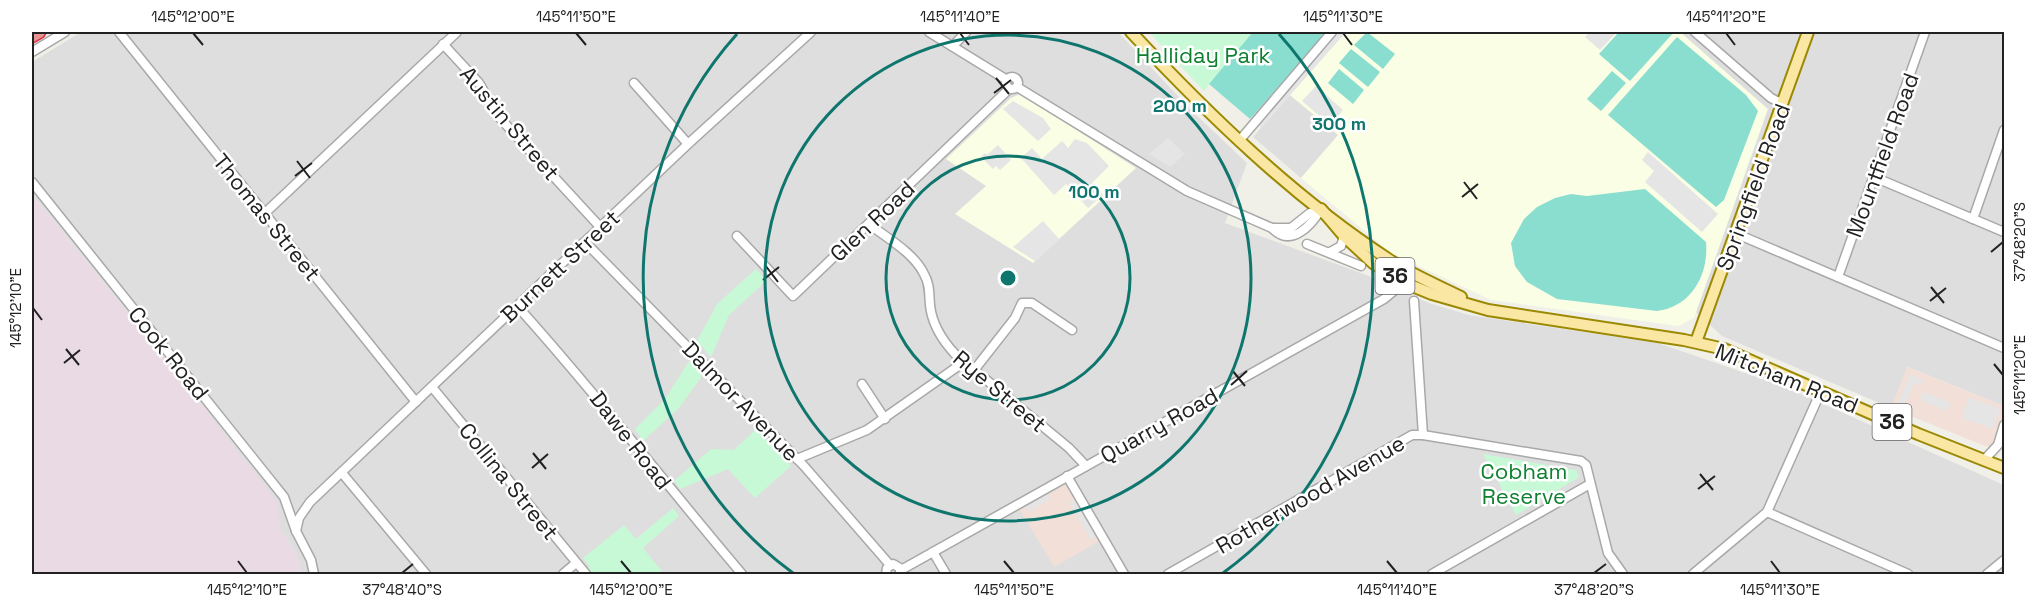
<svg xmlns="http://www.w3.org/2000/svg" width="2036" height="606" viewBox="0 0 2036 606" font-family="'Space Grotesk',sans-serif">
  <rect width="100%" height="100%" fill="#f1f0e8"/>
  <g fill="#dfdede">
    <path d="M81,32H1118L1192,111L1247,163L1225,223L1369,276L1429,303L1469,315L1658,343L1783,386L2004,485V574H302L296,554L280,529L279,522L200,402L32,194V62Z"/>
    <path d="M1680,32H2004V406L1908,367L1891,408L1722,336L1696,312L1767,109Z"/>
    <path d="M1290,95L1339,135L1301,178L1253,137Z"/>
  </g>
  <g fill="#f1dfd8">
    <path d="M1907,367L2004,406V450L1985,446L1891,408Z"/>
    <path d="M1067,484L1100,541L1054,567L1020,510Z"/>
  </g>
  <path fill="#eadae4" d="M32,194L200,402L278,504L280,529L296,554L302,574H34L32,571Z"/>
  <g fill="#f9fee4">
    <path d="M1346,32H1680L1768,109L1694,318L1678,326L1491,300L1391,253L1301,178L1338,135L1290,95Z"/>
    <path d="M1020,94L1136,168L1033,263L955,214L986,186L946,159L1011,98Z"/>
  </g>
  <g fill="#c8f9d6">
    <path d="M1149,32H1253L1204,91Z"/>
    <path d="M756,269L767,280L729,315L711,357L697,341L717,304Z"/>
    <path d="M689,361L702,376L679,408L643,441L635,429L665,399Z"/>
    <path d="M756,429L791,466L755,498L728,469L680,489L674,481L711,449L734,450Z"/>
    <path d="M1483,454L1576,470L1579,477L1516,515Z"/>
    <path d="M673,508L679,516L643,548L664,574H582L590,567L583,558L624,525L636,539Z"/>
  </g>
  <g fill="#89decf">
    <path d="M1253,32H1327L1250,119L1209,84Z"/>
    <path d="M1367,32L1395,54L1383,69L1354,45Z"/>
    <path d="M1619,32H1674L1630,81L1599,54Z"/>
    <path d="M1677,37L1746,95L1758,111L1724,200L1716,207L1608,115Z"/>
    <path d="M1351,49L1380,72L1368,87L1339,63Z"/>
    <path d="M1339,69L1364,90L1353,104L1328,83Z"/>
    <path d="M1612,71L1626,83L1601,111L1587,99Z"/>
    <path d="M1645,189L1706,242C1709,275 1691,307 1657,311L1557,299L1527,282L1515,266L1511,243L1524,219L1537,207L1555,198L1571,194L1587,196Z"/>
  </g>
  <g fill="#e5e5e5">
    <path d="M1329,32H1346L1261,128L1252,120Z"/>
    <path d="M1590,32H1617L1600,50L1585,37Z"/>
    <path d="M1316,86L1343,110L1330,125L1302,101Z"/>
    <path d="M1013,101L1043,118L1051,129L1038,141L1003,109Z"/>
    <path d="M1168,138L1185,154L1170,167L1149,154Z"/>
    <path d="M1075,139L1087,143L1109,166L1092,183L1103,195L1088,208L1066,184L1054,195L1021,158L1032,148L1042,159L1062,141L1068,148Z"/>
    <path d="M998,145L1011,160L1000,170L996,166L993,169L981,157L985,153L987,155Z"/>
    <path d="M1648,152L1718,214L1702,232L1645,182L1654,171L1642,160Z"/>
    <path d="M1043,221L1059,239L1035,261L1013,247Z"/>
    <path d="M1910,374L1923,380L1921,386L1914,383L1902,410L1896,408Z"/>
    <path d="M1924,392L1951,403L1947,411L1920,400Z"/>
    <path d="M1969,397L2000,409L1993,429L1962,418Z"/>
    <path d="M1048,495L1050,500L1028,512L1026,507Z"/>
    <path d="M1075,499L1096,537L1091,540L1069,502Z"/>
  </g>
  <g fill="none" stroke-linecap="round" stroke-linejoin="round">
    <defs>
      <g id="minor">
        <path d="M119,32L416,402"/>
        <path d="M929,32L1007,80"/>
        <path d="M1695,32L1771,98L1783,104"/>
        <path d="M443,44L479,83L498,116L601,228"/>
        <path d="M953,46L966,32"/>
        <path d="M32,52L65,32"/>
        <circle cx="1012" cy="83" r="6"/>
        <path d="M634,83L688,144"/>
        <path d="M1017,87L1187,191L1272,228C1291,248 1311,226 1321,209"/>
        <path d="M1239,141L1332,32"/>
        <path d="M1874,177L2004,232"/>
        <path d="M32,182L284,497L296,531L311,560L314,574"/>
        <path d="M265,213L457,32"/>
        <path d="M1973,219L2004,130"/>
        <path d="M869,224C887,238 914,253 924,274C930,284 929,294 930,305C932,325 942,340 955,354L1069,448L1086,466"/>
        <path d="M1272,228H1291L1310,213L1321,209"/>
        <path d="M1737,234L2004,348"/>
        <path d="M737,236L793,296L1009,89"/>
        <path d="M586,243L804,466L890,565"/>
        <path d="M1307,244L1361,266"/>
        <path d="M1330,252L1341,246L1344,236"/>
        <path d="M1838,277L1925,32"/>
        <path d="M1414,301L1423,435L1581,461L1586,465L1608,553L1623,574"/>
        <path d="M518,307C596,393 667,486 742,574"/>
        <path d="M975,369L1015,318L1022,303H1032L1072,330"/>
        <path d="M862,384L885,419"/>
        <path d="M432,387L586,574"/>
        <path d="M797,459L867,430L964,362"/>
        <path d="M1984,460L1998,445L2004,425"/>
        <path d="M342,473L426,574"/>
        <path d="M1067,476L1124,574"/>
        <path d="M1767,512L1908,574"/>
        <path d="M296,531L299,518L310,502L688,144L811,32"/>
        <path d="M933,552L946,574"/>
        <path d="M901,570L1384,299L1407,280"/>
        <path d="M563,574L576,563"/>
        <path d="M886,574L887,568L893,564L900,568V574"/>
        <path d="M1168,574L1412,435H1423"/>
        <path d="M1432,574L1590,484"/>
        <path d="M1693,574L1767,512L1821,391"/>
        <path d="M1987,574L2004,560"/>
      </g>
      <g id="major">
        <path d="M1131,32C1209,115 1292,196 1388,259C1410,274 1437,285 1461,297"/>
        <path d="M1321,209L1344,236L1373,263L1405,283L1432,294L1488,310L1684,340L1724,349L1918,434L2004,468"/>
        <path d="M1696,342L1808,32"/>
      </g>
      <path id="highway" d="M32,36L39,32"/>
    </defs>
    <use href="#minor" stroke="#a8a8a8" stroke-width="11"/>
    <use href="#major" stroke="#9b8903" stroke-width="14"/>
    <use href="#highway" stroke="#d82c43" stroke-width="15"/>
    <use href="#minor" stroke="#fff" stroke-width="8"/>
    <use href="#major" stroke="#fae7a4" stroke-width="10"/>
    <use href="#highway" stroke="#e69592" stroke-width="12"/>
  </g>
  <path fill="none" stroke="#212121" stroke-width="2" d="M193,33L203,45M576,33L586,45M960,33L969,45M1343,33L1352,45M1726,33L1735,45M996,78L1009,94M994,93L1011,80M297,161L310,178M295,176L312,163M1464,182L1477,199M1462,197L1478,184M1991,252L2003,242M765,265L778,282M763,280L779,267M1931,287L1944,303M1930,301L1946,288M33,308L42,320M66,349L79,365M64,363L80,350M1994,364L2003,375M1232,370L1245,386M1231,385L1247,371M533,453L546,469M532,468L548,454M1700,474L1713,490M1698,489L1715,476M238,561L247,573M621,561L631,573M1004,561L1014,573M1387,561L1397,573M1771,561L1780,573M402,573L413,564M1594,573L1606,564"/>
  <g fill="none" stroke="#0f766e" stroke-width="3">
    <circle cx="1008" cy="278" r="122"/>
    <circle cx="1008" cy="278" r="243"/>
    <path d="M793 573A365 365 0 0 1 737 34M1279 34A365 365 0 0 1 1223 573"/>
  </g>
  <g text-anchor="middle" stroke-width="5" stroke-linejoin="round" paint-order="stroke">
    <g fill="#fff" stroke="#646464" stroke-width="1.5">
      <rect x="1375.5" y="258" width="39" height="36" rx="4.5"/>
      <rect x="1872.5" y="404" width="39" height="36" rx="4.5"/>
    </g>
    <g font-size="21" font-weight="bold" fill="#212121">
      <text x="1395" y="283">36</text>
      <text x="1892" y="429">36</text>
    </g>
    <g font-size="22" fill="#0e8030" stroke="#fff">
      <text x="1203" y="63">Halliday Park</text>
      <text x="1524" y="479">Cobham<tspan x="1524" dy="25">Reserve</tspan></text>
    </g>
    <g font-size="22" fill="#212121" stroke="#fff">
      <text transform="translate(510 123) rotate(50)" y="8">Austin Street</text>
      <text transform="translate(1882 155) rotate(-70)" y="8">Mountfield Road</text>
      <text transform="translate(1753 187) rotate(-70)" y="8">Springfield Road</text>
      <text transform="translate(267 217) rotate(51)" y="8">Thomas Street</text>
      <text transform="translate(872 221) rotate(-43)" y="8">Glen Road</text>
      <text transform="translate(560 266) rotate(-43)" y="8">Burnett Street</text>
      <text transform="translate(169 353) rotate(51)" y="8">Cook Road</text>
      <text transform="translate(1787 378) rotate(22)" y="8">Mitcham Road</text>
      <text transform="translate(1000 391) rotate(40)" y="8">Rye Street</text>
      <text transform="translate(741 401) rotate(46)" y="8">Dalmor Avenue</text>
      <text transform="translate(1159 425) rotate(-29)" y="8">Quarry Road</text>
      <text transform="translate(631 440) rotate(52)" y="8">Dawe Road</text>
      <text transform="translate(509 481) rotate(51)" y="8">Collina Street</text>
      <text transform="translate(1310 494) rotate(-30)" y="8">Rotherwood Avenue</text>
    </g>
  </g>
  <circle cx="1008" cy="278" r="9" fill="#0f766e" stroke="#fff" stroke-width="3"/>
  <g font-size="18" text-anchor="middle" font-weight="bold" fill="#0f766e" stroke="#fff" stroke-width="5" stroke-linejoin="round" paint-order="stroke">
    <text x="1180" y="112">200 m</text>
    <text x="1339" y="130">300 m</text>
    <text x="1094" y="198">100 m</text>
  </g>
  <rect width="2036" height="606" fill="none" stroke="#ffffff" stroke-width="66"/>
  <rect x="33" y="33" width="1970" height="540" fill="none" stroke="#212121" stroke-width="2"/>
  <g font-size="15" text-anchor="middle" fill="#212121">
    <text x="193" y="22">145°12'00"E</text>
    <text x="576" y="22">145°11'50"E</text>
    <text x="960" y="22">145°11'40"E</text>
    <text x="1343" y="22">145°11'30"E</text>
    <text x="1726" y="22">145°11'20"E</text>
    <text transform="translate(2020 242) rotate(-90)" y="5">37°48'20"S</text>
    <text transform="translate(16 308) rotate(-90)" y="5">145°12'10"E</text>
    <text transform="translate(2020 375) rotate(-90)" y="5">145°11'20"E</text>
    <text x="247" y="595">145°12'10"E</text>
    <text x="402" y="595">37°48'40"S</text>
    <text x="631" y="595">145°12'00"E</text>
    <text x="1014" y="595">145°11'50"E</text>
    <text x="1397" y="595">145°11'40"E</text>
    <text x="1594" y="595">37°48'20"S</text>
    <text x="1780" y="595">145°11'30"E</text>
  </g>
</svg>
